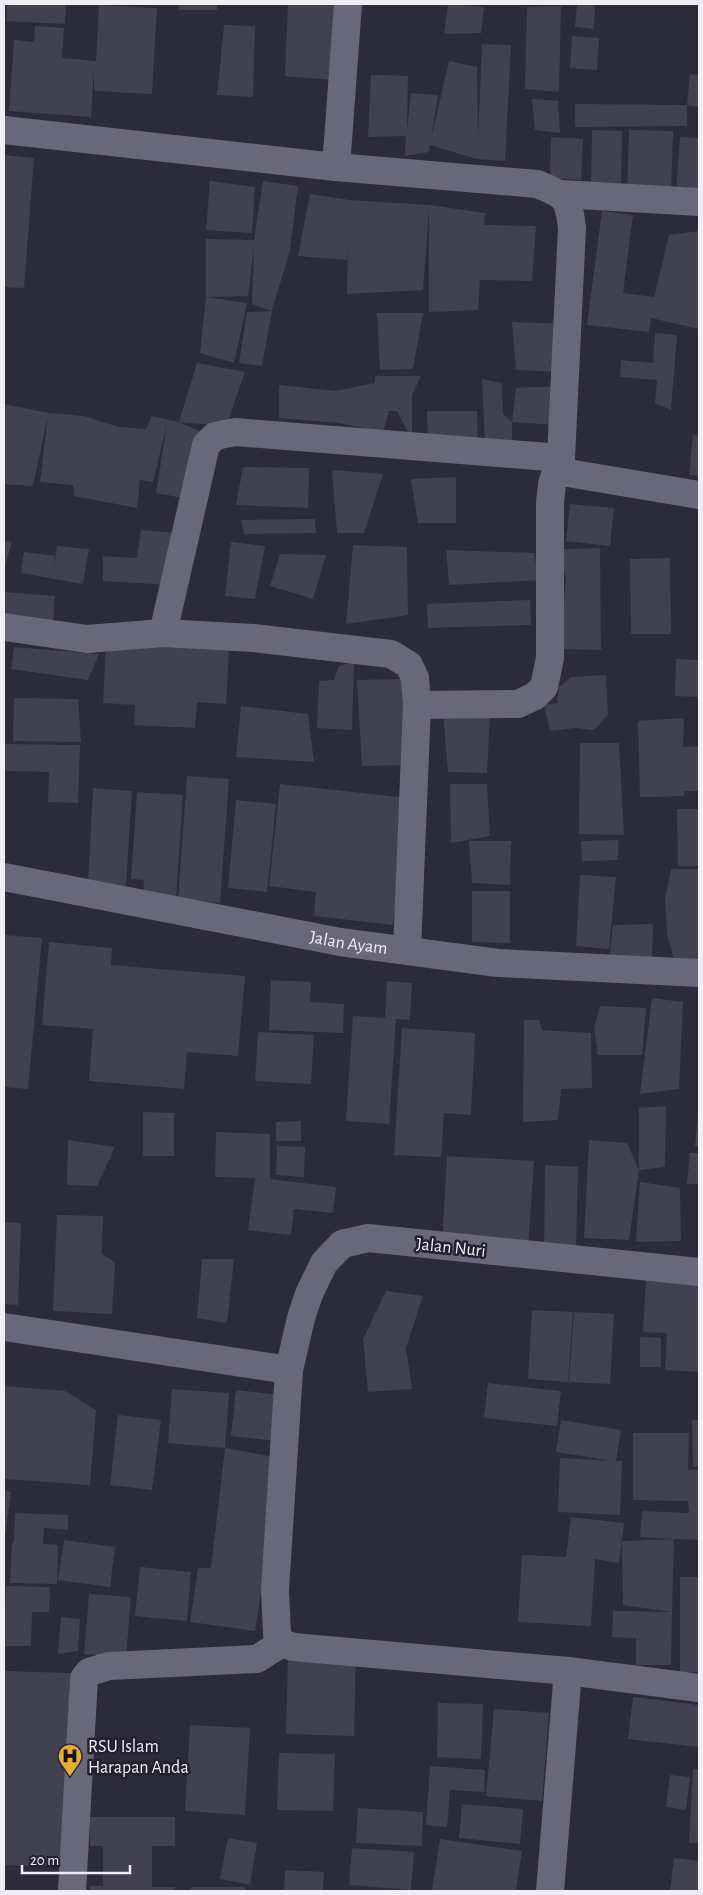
<svg xmlns="http://www.w3.org/2000/svg" width="703" height="1895" viewBox="0 0 703 1895" font-family="'Alegreya Sans',sans-serif">
  <rect width="100%" height="100%" fill="#2c2b3b"/>
  <g fill="#414151">
    <path d="M7,4H66L65,24L6,21Z"/>
    <rect x="179" y="4" width="38" height="6"/>
    <path d="M288,4L337,5L332,80L285,76Z"/>
    <path d="M448,4L484,7L481,33L444,34Z"/>
    <path d="M577,4H595L594,29L575,27Z"/>
    <path d="M99,5L157,8L152,94L94,91V69L91,117L9,111L14,40L34,42L35,26L64,28L62,58L96,61Z"/>
    <path d="M561,6L559,92L525,89L527,7Z"/>
    <path d="M224,25L255,26L253,97L217,95Z"/>
    <path d="M572,36L599,38L597,70L570,68Z"/>
    <path d="M482,44L511,45L505,161L477,159L430,145L429,152L405,156L406,136L368,137L371,75L408,76L407,130L411,93L438,95L431,139L449,61L477,67L478,138Z"/>
    <path d="M690,74L699,75V107L687,105V126L575,127V104L687,105Z"/>
    <path d="M532,99L558,101L560,133L535,130Z"/>
    <path d="M592,130L622,131L621,188L591,187Z"/>
    <path d="M629,130L673,131L671,196L627,194Z"/>
    <path d="M551,137L583,139L581,180L550,178Z"/>
    <path d="M680,137L699,138V195L676,193Z"/>
    <path d="M4,155L34,158L24,288L4,287Z"/>
    <path d="M210,181L255,187L252,233L206,230Z"/>
    <path d="M263,181L298,186L290,250L272,311L262,366L239,363L247,312L272,311L252,304L254,247L248,296L206,297L247,303L234,363L200,353L206,297V239L254,240Z"/>
    <path d="M310,194L349,200L430,205L485,213L484,225L536,226L532,281L480,280L478,310L429,312V210L423,290L347,294L348,246L347,260L298,256Z"/>
    <path d="M602,211L633,215L623,293L654,297L652,306L669,235L699,231V329L651,318L649,332L587,325Z"/>
    <path d="M377,313H423L413,369L380,370Z"/>
    <path d="M512,322L562,324L561,372L516,370Z"/>
    <path d="M655,333L677,335L671,410L655,403L657,380L620,377L621,360L653,363Z"/>
    <path d="M197,363L245,372L226,426L179,422Z"/>
    <path d="M375,376H421L412,395V440L397,411H389L383,432L339,423L279,418V385L335,391L375,383Z"/>
    <path d="M482,379L502,383L503,414L512,422L516,388L558,386L557,425L512,422V448L485,444Z"/>
    <path d="M4,404L49,413L84,416L119,427L146,429L152,416L179,422L204,433L188,499L156,493L167,424L153,482L140,480L137,508L74,496L73,485L40,482L48,415L33,486L4,484Z"/>
    <path d="M427,411H477L478,445H428Z"/>
    <path d="M693,435L699,436V476L689,475Z"/>
    <path d="M243,467L309,468L308,508L236,505Z"/>
    <path d="M332,470L383,474L364,533H337Z"/>
    <path d="M456,477V523H418L411,479Z"/>
    <path d="M570,504L614,508L610,546L566,541Z"/>
    <path d="M315,519L316,533L244,534L241,520Z"/>
    <path d="M141,530L176,533L169,585L103,581V556L137,558Z"/>
    <path d="M4,540L12,542L4,569Z"/>
    <path d="M231,542L265,546L255,599L225,596Z"/>
    <path d="M353,545L407,547L408,615L346,624Z"/>
    <path d="M57,546L89,549L83,584L21,573L24,552L55,556L54,568Z"/>
    <path d="M600,548L601,650L560,649L566,578L559,559L560,549Z"/>
    <path d="M446,550L534,553L539,580L449,585Z"/>
    <path d="M280,554L326,555L313,599L270,586Z"/>
    <path d="M670,558L671,634H631L630,559Z"/>
    <path d="M4,592L55,596L53,625L4,622Z"/>
    <path d="M530,600L531,625L428,628L427,604Z"/>
    <path d="M106,643L229,649L226,704L197,702L195,728L134,725L135,705L103,703Z"/>
    <path d="M14,647L99,654L88,680L11,669Z"/>
    <path d="M676,659L699,660V697L675,696Z"/>
    <path d="M354,662L352,730L317,728L319,681L334,680L339,666Z"/>
    <path d="M606,675L608,715L594,730L575,728L550,731L544,705L557,703L559,687L571,677Z"/>
    <path d="M404,679L411,765L362,766L357,680Z"/>
    <path d="M14,698L78,699L81,742L13,741Z"/>
    <path d="M241,706L308,714L314,762L236,757Z"/>
    <path d="M443,712L490,715L487,773L448,772Z"/>
    <path d="M684,718L683,747L699,746V791H684V796L640,797L638,721Z"/>
    <path d="M580,743H619L624,835L579,834Z"/>
    <path d="M4,744L80,745L78,803L48,802L49,772L4,771Z"/>
    <path d="M187,776L229,779L220,903L178,900Z"/>
    <path d="M280,784L408,798L393,925L314,916L316,892L269,886Z"/>
    <path d="M450,784H487L490,836L451,843Z"/>
    <path d="M93,788L132,791L126,886L88,884Z"/>
    <path d="M137,792L183,795L176,898L143,895L144,880L131,879Z"/>
    <path d="M236,800L276,804L267,892L228,888Z"/>
    <path d="M677,809H699V866H678Z"/>
    <path d="M618,840V860L582,861L581,841Z"/>
    <path d="M469,841H511L510,885L472,883Z"/>
    <path d="M671,869H699V960H674L667,934L665,900Z"/>
    <path d="M580,875L616,877L609,949L576,946Z"/>
    <path d="M472,891H510V943L472,942Z"/>
    <path d="M653,924L652,958L609,959L613,925Z"/>
    <path d="M4,935L42,938L28,1089L4,1087Z"/>
    <path d="M49,942L112,948L111,965L245,976L238,1056L187,1052L184,1089L89,1081L93,1029L42,1025Z"/>
    <path d="M271,980L311,982L310,1002L344,1004L343,1033L269,1030Z"/>
    <path d="M387,981L412,983L410,1020L396,1019L389,1124L346,1121L353,1016L385,1018Z"/>
    <path d="M652,998L683,1002L679,1089L640,1094Z"/>
    <path d="M600,1006L646,1008L642,1055H598L594,1028Z"/>
    <path d="M524,1020H539L542,1030L591,1033L592,1088L561,1089L558,1120L523,1122Z"/>
    <path d="M402,1028L475,1033L471,1115L444,1113L441,1157L394,1155Z"/>
    <path d="M258,1032L314,1035L311,1084L255,1081Z"/>
    <path d="M666,1106L665,1167L639,1170V1108Z"/>
    <path d="M143,1112L174,1113V1156H143Z"/>
    <path d="M698,1115H699V1146H695Z"/>
    <path d="M301,1121V1141H276V1122Z"/>
    <path d="M216,1132L270,1134V1179L336,1187L333,1213L294,1209L291,1235L248,1230L255,1178L215,1177Z"/>
    <path d="M68,1140L115,1147L97,1186L67,1185Z"/>
    <path d="M589,1140L627,1143L639,1170L629,1240L584,1238Z"/>
    <path d="M277,1146L305,1147L304,1177L276,1175Z"/>
    <path d="M690,1153H699V1184H687Z"/>
    <path d="M447,1156L534,1161L528,1248L442,1244Z"/>
    <path d="M545,1165L578,1167L576,1252L544,1251Z"/>
    <path d="M640,1182L680,1188L681,1241L636,1242Z"/>
    <path d="M57,1215L103,1216L102,1254L115,1262L112,1314L53,1311Z"/>
    <path d="M4,1222L21,1223L18,1305L4,1304Z"/>
    <path d="M202,1259H234L227,1323L197,1318Z"/>
    <path d="M646,1279L699,1282V1372L665,1370L667,1333L643,1332Z"/>
    <path d="M386,1291L423,1296L406,1348L412,1389L368,1392L363,1339Z"/>
    <path d="M532,1310L573,1312L568,1382L528,1379Z"/>
    <path d="M574,1312L614,1314L610,1384L569,1382Z"/>
    <path d="M640,1337L661,1338V1367H640Z"/>
    <path d="M488,1383L561,1391L557,1426L484,1418Z"/>
    <path d="M4,1386L65,1391L96,1410L90,1485L4,1479Z"/>
    <path d="M172,1389L229,1393L225,1448L168,1443Z"/>
    <path d="M236,1390L280,1395L275,1441L231,1436Z"/>
    <path d="M118,1415L161,1420L152,1490L110,1485Z"/>
    <path d="M561,1420L621,1430L616,1461H622L620,1515L558,1512L560,1458L613,1461L556,1452Z"/>
    <path d="M692,1420H699V1466L693,1467Z"/>
    <path d="M633,1433H689L688,1470L699,1469V1540L674,1539L672,1612L623,1605L622,1541L674,1539L640,1537L642,1511L689,1513L688,1501L633,1500Z"/>
    <path d="M225,1448L281,1458L255,1631L190,1622L198,1568H211Z"/>
    <path d="M4,1490L11,1492L5,1537H4Z"/>
    <path d="M15,1513L68,1515V1530L44,1528L43,1544L58,1545L57,1584L10,1583L12,1543H14Z"/>
    <path d="M571,1517L624,1523L619,1563L595,1559L591,1626L518,1622L522,1555L566,1557Z"/>
    <path d="M64,1540L115,1547L110,1587L58,1580Z"/>
    <path d="M140,1567L191,1572L187,1621L135,1616Z"/>
    <rect x="680" y="1577" width="19" height="95"/>
    <path d="M6,1586L50,1587L49,1612H32L31,1646H4Z"/>
    <path d="M89,1594L131,1597L126,1657L84,1654Z"/>
    <path d="M613,1611L672,1612L671,1665H636V1638L612,1637Z"/>
    <path d="M61,1617L80,1619L78,1651L58,1654Z"/>
    <path d="M288,1654L356,1656L354,1736L286,1734Z"/>
    <path d="M4,1671L70,1673L64,1867L4,1865Z"/>
    <path d="M633,1697L699,1705V1747L628,1739Z"/>
    <path d="M438,1703L483,1704L481,1759L437,1757Z"/>
    <path d="M494,1709L549,1713L542,1801L486,1796Z"/>
    <path d="M190,1725L250,1728L245,1815L185,1811Z"/>
    <path d="M279,1753L335,1754L333,1811L277,1810Z"/>
    <path d="M430,1766L485,1770L484,1792L450,1790L447,1827L426,1825Z"/>
    <path d="M693,1769H699V1843H689Z"/>
    <path d="M670,1775L690,1777L686,1810L666,1807Z"/>
    <path d="M462,1804L523,1809L520,1844L459,1838Z"/>
    <path d="M358,1808L423,1812L422,1846L356,1843Z"/>
    <path d="M90,1817H175V1846H152V1887H175V1891H90V1886H103V1846H90Z"/>
    <path d="M228,1838L257,1843L250,1885L220,1879Z"/>
    <path d="M440,1839L522,1851L516,1891H432Z"/>
    <path d="M352,1848L414,1852L411,1890L349,1885Z"/>
    <path d="M674,1858L699,1861V1891H670Z"/>
    <path d="M285,1870L324,1872L323,1891H284Z"/>
    <rect x="191" y="1887" width="54" height="4"/>
  </g>
  <g fill="none" stroke-linecap="round" stroke-linejoin="round">
    <g stroke="#69687b" stroke-width="28">
      <path d="M4,130L336,167L537,184C566,196 568,196 572,228L561,458L556,471L699,495"/>
      <path d="M336,167L348,4"/>
      <path d="M561,194L699,202"/>
      <path d="M4,627L87,639L163,633L253,638L391,654L409,665L415,678L417,705L407,950"/>
      <path d="M163,633L206,445L215,436L235,432L561,458"/>
      <path d="M417,705L518,704L535,696L544,687L550,658V502L552,484L556,471"/>
      <path id="s1" d="M4,877L340,942L498,963L699,973"/>
      <path d="M699,1272L368,1238L342,1244L324,1263L309,1294L301,1318L289,1370L275,1590L277,1634L282,1643L293,1647L568,1671L699,1688"/>
      <path d="M4,1327L289,1370"/>
      <path d="M72,1891L84,1678L89,1672L109,1666L257,1659L282,1643"/>
      <path d="M550,1891L568,1671"/>
    </g>
  </g>
  <defs>
    <symbol id="hospital-pin" viewBox="-11 -11 22 30"><path d="M0 17L-7.5 6A9.5 9.5 0 1 1 7.5 6Z" fill="#e5ad36" stroke="#222130"/><path d="M-5-5h3v3.5h4V-5h3V5h-3V1.5h-4V5h-3Z" fill="#111"/></symbol>
  </defs>
  <g fill-rule="evenodd">
    <use href="#hospital-pin" x="56" y="1742" width="28" height="38"/>
  </g>
  <g text-anchor="middle" stroke-width="5" stroke-linejoin="round" paint-order="stroke">
    <g font-size="18" fill="#eeedf8" stroke="#222130">
      <text dy="6" stroke="none"><textPath href="#s1" startOffset="351">Jalan Ayam</textPath></text>
      <text transform="translate(451 1247) rotate(6)" y="6">Jalan Nuri</text>
    </g>
    <g font-size="18" fill="#eeedf8" stroke="#222130" text-anchor="start">
      <text x="88" y="1752">RSU Islam<tspan x="88" dy="21">Harapan Anda</tspan></text>
    </g>
  </g>
  <rect width="703" height="1895" fill="none" stroke="#eeedf8" stroke-width="10"/>
  <path d="M22 1865v8h108v-8" fill="none" stroke="#eeedf8" stroke-width="2.5"/>
  <text x="30" y="1865" font-size="15" fill="#eeedf8" stroke="#222130" stroke-width="4" paint-order="stroke">20 m</text>
</svg>
